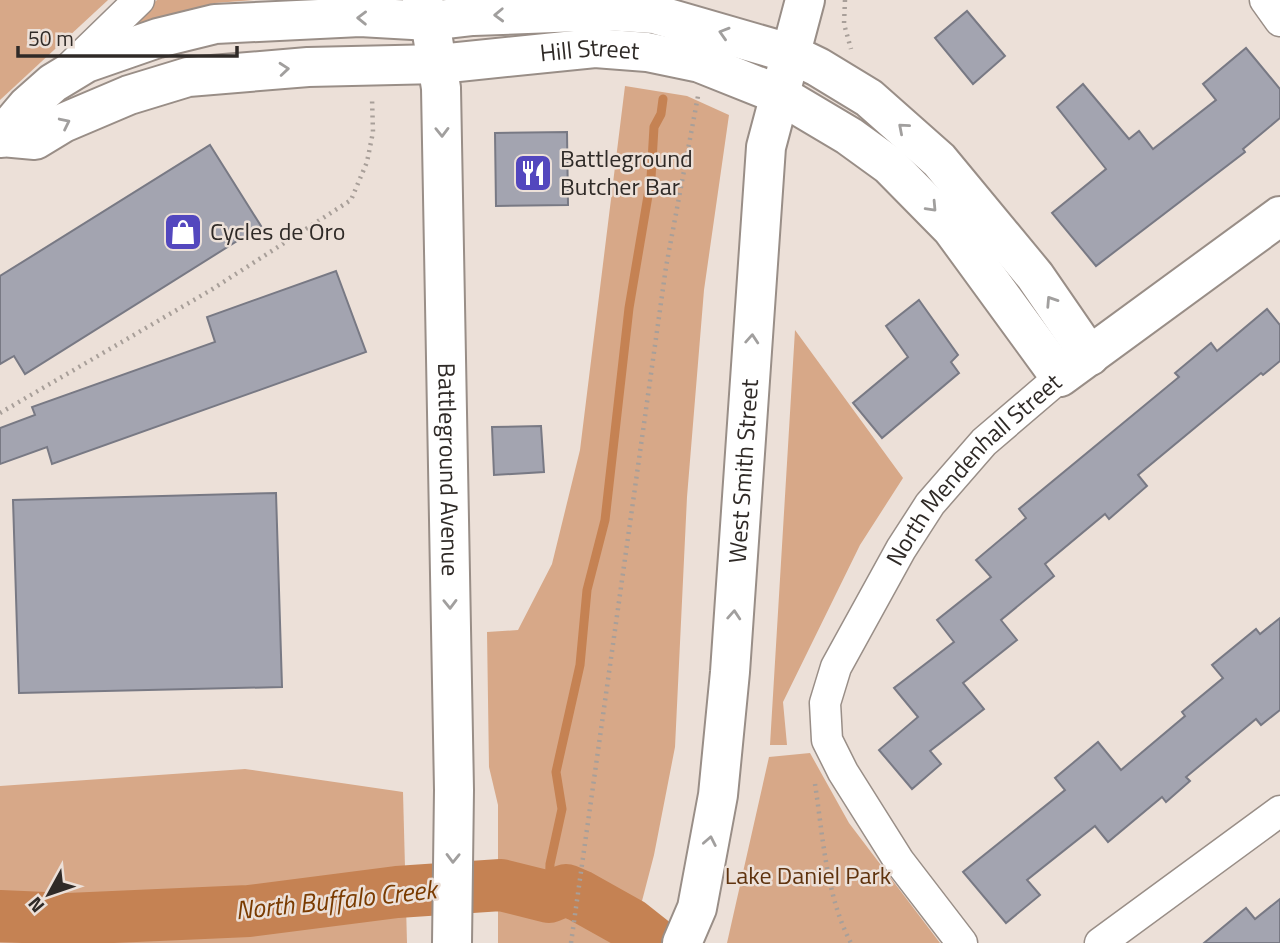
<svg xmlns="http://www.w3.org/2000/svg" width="1280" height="943" viewBox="0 0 1280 943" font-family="'Titillium Web',sans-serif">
  <rect width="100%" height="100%" fill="#ece0d8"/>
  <g fill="#d7a888">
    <path d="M0,0H108L0,100Z"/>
    <path d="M157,0H254L215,3L123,31Z"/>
    <path d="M625,86L687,96L729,115L704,290L687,497L675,747L654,855L631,943H498V805L489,767L487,632L518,630L552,564L580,450Z"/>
    <path d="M795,330L903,478L860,545L783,702L787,745H770Z"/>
    <path d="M810,753L849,823L940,943H727L769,757Z"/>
    <path d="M245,769L403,792L407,943H0V786Z"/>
  </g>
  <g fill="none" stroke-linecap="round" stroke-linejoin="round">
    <path stroke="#c58253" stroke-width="9" d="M549,897L550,864L562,809L556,772L580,665L587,590L605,520L629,308L651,178L654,127L661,114L663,99"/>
    <path stroke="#c58253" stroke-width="52" d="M0,916L68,919L249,911L397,892L501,885L549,897L566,890L580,896L630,924L654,943"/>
  </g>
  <g fill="#a3a4b0" stroke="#787984" stroke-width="2">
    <path d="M967,11L1005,56L973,84L935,38Z"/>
    <path d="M1246,48L1280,89V118L1243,149L1245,152L1096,266L1052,213L1106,169L1057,107L1083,84L1129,139L1139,131L1153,149L1216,100L1203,84Z"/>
    <path d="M567,132L568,205L496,206L495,133Z"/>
    <path d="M210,145L261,226L25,374L14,356L0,364V276Z"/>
    <path d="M336,271L366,352L52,464L47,447L0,464V428L35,415L32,407L215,342L207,317Z"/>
    <path d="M919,300L958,355L951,362L959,373L882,438L853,403L908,357L886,326Z"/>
    <path d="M1267,309L1280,325V361L1263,375L1261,373L1138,475L1147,486L1109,519L1105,514L1045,564L1054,576L1001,620L1017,640L963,683L984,709L930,751L941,764L912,789L879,750L918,717L894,688L954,642L937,620L991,577L976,560L1026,518L1019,509L1179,377L1175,373L1211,343L1217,351Z"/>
    <path d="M541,426L544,472L494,475L492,427Z"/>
    <path d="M276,493L282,687L19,693L13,500Z"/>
    <path d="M1280,618V710L1261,725L1256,719L1186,777L1190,781L1166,802L1162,797L1108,842L1095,826L1027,880L1040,895L1006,923L963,872L1065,790L1055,778L1098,742L1121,770L1185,716L1182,712L1223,678L1212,665L1256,629L1260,634Z"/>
    <path d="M1280,899V943H1204L1246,908L1255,919Z"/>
  </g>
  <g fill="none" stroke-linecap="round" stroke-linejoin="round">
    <defs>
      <g id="street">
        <path d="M1265,0L1280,21"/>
        <path d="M71,66L139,0"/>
        <path id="s1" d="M962,943L899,861L843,772L827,740L825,703L836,667L901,549L930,504L984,442L1060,377"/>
        <path d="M1100,943L1280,811"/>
      </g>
      <g id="secondary">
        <path id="s2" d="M2,137L35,140L63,123L129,95L188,77L308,67L439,64L595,48L647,52L700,63L780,95L849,136L889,165L952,229L1060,377L1280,216"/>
        <path d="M0,138L27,106L53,83L86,63L158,38L215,24L360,17L430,21L473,16L607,11L654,14L789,53L818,67L869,98L939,160L1035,276L1090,356"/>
      </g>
      <g id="primary">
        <path id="s3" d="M422,0L430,21L441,88L454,790L452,943"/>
        <path id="s4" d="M682,943L697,908L718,795L730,672L766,147L805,0"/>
      </g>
    </defs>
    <use href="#street" stroke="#998e87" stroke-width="33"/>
    <use href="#secondary" stroke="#998e87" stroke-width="42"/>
    <use href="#primary" stroke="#998e87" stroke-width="42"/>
    <g stroke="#a89f99" stroke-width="4.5" stroke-dasharray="2 5" stroke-linecap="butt">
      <path d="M845,0L844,24L851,49"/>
      <path d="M0,413L211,290L351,200L367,162L373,132L372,98"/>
      <path d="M815,784C823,836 826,896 851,943"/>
      <path d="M571,943L666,267L698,96"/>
    </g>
    <use href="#street" stroke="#fff" stroke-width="30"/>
    <use href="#secondary" stroke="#fff" stroke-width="38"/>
    <use href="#primary" stroke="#fff" stroke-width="38"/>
  </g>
  <defs><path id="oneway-chevron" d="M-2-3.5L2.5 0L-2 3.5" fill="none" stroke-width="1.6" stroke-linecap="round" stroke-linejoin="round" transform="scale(1.75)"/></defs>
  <g stroke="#a19f9e">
    <use href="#oneway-chevron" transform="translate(499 15) rotate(178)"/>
    <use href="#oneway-chevron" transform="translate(362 18) rotate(-179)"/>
    <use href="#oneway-chevron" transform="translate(724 33) rotate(-163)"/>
    <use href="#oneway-chevron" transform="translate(284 69) rotate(-5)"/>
    <use href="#oneway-chevron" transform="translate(65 123) rotate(-26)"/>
    <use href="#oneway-chevron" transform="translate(903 128) rotate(-139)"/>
    <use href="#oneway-chevron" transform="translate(442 132) rotate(89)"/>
    <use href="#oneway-chevron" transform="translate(932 207) rotate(47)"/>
    <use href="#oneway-chevron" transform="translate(1051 301) rotate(-123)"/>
    <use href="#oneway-chevron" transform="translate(752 339) rotate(-86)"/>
    <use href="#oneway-chevron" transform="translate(450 604) rotate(89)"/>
    <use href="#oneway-chevron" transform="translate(734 615) rotate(-86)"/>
    <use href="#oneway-chevron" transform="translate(710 841) rotate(-79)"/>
    <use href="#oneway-chevron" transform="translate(453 858) rotate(91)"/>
  </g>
  <defs>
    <symbol id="restaurant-square" viewBox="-11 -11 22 22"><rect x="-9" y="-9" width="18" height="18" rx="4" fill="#5347be" stroke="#ece0d8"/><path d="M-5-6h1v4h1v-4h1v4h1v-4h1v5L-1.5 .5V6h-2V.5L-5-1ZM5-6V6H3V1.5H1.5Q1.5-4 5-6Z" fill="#fff"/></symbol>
    <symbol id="shop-square" viewBox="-11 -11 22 22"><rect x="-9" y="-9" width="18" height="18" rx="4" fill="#5347be" stroke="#ece0d8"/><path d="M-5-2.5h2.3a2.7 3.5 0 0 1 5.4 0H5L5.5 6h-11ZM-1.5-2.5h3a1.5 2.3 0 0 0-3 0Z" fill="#fff"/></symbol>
  </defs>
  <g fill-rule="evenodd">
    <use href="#restaurant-square" x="511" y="151" width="44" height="44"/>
    <use href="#shop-square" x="161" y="210" width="44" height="44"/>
  </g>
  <g text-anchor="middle" stroke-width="5" stroke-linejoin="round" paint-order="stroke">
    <g font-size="24" fill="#2f2a27" stroke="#ece0d8">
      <text dy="8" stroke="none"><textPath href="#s2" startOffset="602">Hill Street</textPath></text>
      <text dy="8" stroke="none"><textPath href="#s3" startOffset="472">Battleground Avenue</textPath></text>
      <text dy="8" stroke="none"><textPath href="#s4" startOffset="478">West Smith Street</textPath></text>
      <text dy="8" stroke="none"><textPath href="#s1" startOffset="562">North Mendenhall Street</textPath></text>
    </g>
    <g font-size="24" fill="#2f2a27" stroke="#ece0d8" text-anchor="start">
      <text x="560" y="167">Battleground<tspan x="560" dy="28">Butcher Bar</tspan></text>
      <text x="210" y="240">Cycles de Oro</text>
    </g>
    <g font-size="24" fill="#5f330e" stroke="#ece0d8">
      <text x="808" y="884">Lake Daniel Park</text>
    </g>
    <g font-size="26" font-style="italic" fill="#7a3b00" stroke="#ece0d8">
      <text transform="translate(336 900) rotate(-6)" y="9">North Buffalo Creek</text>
    </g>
  </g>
  <g transform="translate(49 894) rotate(230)" stroke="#ece0d8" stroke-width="5" paint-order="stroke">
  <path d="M0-5L12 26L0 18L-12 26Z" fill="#2f2a27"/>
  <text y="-10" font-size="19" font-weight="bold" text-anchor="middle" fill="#2f2a27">N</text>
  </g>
  <path d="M18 46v10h219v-10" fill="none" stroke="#2f2a27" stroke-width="3.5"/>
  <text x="28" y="46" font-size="21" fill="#2f2a27" stroke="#ece0d8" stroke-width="5" paint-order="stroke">50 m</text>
</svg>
